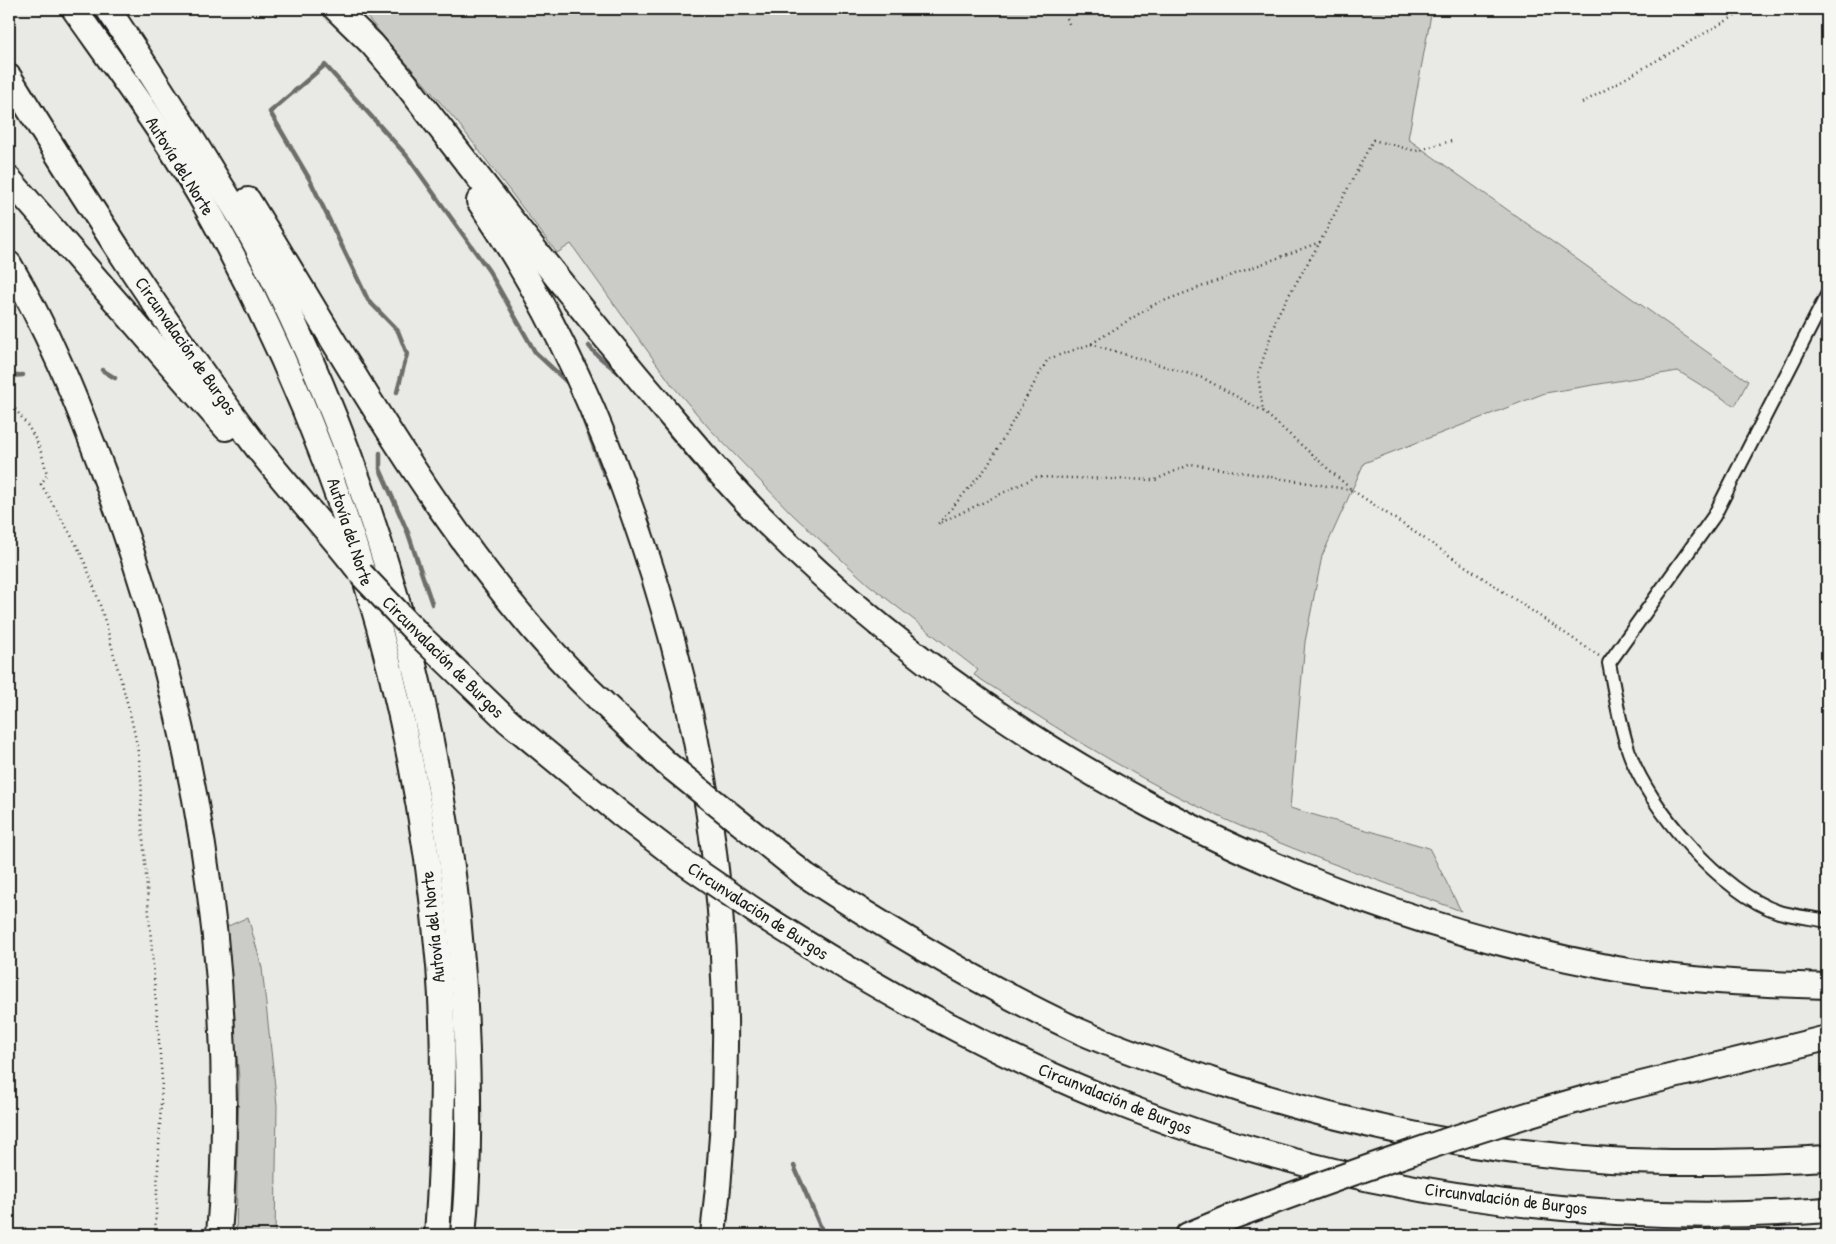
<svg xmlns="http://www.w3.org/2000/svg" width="1836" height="1244" viewBox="0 0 1836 1244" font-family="'Patrick Hand',sans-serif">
  <rect width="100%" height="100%" fill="#e9e9e5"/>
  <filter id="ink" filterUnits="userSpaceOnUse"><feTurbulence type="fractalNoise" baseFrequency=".02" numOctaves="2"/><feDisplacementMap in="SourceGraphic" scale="10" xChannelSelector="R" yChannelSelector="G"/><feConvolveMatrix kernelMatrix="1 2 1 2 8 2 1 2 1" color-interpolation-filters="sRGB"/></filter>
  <g filter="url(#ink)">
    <g fill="#cbcbc7" stroke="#747472">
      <path d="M360,9H1432L1408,139L1748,381L1735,406L1678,371L1545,393L1364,463L1322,556L1305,642L1290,808L1429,848L1461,911C1371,877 1279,847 1193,804C1117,767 1045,721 974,675L978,670L868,584L793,515L709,428L672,385L571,244L557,253L458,123Z"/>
      <path d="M248,917L262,968L277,1105L275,1235H236L239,1078L224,928Z"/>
    </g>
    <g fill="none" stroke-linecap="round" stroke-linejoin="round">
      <g stroke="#6d6d6c" stroke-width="4.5">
        <path d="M589,346C599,360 613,366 624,378"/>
        <path d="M102,370L115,378"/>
        <path d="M9,376L23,375"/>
        <path d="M397,392L407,354L398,331L368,300L310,180L270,112L325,65L407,156L489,271L535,352L567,382"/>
        <path d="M582,416L604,474"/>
        <path d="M670,434L710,481"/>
        <path d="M380,453V469L408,533L432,604"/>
        <path d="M794,1166L824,1235"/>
      </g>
      <defs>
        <path id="minor" d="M1827,295L1714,516L1609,663C1615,693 1619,723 1629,752C1648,807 1722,894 1779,912C1794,916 1811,918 1827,921"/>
        <g id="motorway">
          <path d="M74,9C122,77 172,144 212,217C340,449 417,702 439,966C446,1056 443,1146 437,1235"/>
          <path d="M108,9C142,60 175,111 207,163C225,193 245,222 260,253C383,494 454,756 466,1026C469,1095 470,1166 463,1235"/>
          <path d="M336,9L372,44L406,84C485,186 564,289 647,388C683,430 718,474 758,514C990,749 1292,908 1617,969C1686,981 1757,984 1827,986"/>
          <path d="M9,77C86,201 165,325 253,442C286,486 324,525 357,568"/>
          <path d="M9,179L226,428"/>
          <path d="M248,200C353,370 455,562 601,701"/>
          <path d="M479,201C546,299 595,405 634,517C718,756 743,984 713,1235"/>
          <path d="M9,264C47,328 75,397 101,466C194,709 240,975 219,1235"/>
          <path d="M508,721L622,815"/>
          <path d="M805,875C894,933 983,986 1079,1031C1122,1050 1167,1065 1211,1080C1340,1123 1474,1152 1610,1160C1683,1164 1755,1162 1827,1158"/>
          <path d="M755,911C875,988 999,1058 1133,1109C1352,1193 1593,1228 1827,1210"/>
          <path d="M1589,1097L1827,1038"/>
          <path d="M1188,1235L1229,1218"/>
        </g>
      </defs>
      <use href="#minor" stroke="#1c1c1c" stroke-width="16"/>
      <use href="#motorway" stroke="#1c1c1c" stroke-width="28"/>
      <g stroke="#1c1c1c" stroke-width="2.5" stroke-dasharray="1 4" stroke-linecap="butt">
        <path d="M1063,9L1070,26"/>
        <path d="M1582,103L1742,12L1757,9"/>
        <path d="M1451,141L1416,151L1373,140L1320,242L1278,314L1258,374L1263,411L1352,490L1599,656"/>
        <path d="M1320,242L1153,305L1091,344L1048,359L987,467L938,524L1036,477L1155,480L1191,464L1352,490"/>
        <path d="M1091,344L1203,378L1263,411"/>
        <path d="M9,401C30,428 40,440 47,475L41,484C54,507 69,530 81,554C96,588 106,623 115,659C129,709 145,759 141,812L162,1080L155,1235"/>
      </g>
      <use href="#minor" stroke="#f6f6f2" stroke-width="12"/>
      <use href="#motorway" stroke="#f6f6f2" stroke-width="24"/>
      <defs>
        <g id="motorway-bridge">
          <path d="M361,574L420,636L508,721"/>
          <path d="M601,701L666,763L805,875"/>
          <path d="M622,815L682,861L755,911"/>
          <path d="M1229,1218C1348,1174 1467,1131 1589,1097"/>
        </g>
      </defs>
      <use href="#motorway-bridge" stroke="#1c1c1c" stroke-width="28" stroke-linecap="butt"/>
      <use href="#motorway-bridge" stroke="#f6f6f2" stroke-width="24"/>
    </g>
  </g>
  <g text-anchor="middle" stroke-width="5" stroke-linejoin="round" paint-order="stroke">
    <g font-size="18" fill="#1c1c1c" stroke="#f6f6f2">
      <text transform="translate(180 166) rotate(58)" y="6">Autovía del Norte</text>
      <text transform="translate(186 346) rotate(55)" y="6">Circunvalación de Burgos</text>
      <text transform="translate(350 532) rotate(72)" y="6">Autovía del Norte</text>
      <text transform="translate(443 657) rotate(45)" y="6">Circunvalación de Burgos</text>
      <text transform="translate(758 911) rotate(33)" y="6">Circunvalación de Burgos</text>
      <text transform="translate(433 927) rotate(-96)" y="6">Autovía del Norte</text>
      <text transform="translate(1115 1099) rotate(22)" y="6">Circunvalación de Burgos</text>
      <text transform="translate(1506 1199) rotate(7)" y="6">Circunvalación de Burgos</text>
    </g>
  </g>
  <rect width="1836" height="1244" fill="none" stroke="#f6f6f2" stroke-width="30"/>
  <rect x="15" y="15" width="1806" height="1214" fill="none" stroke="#1c1c1c" stroke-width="2" filter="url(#ink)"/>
</svg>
